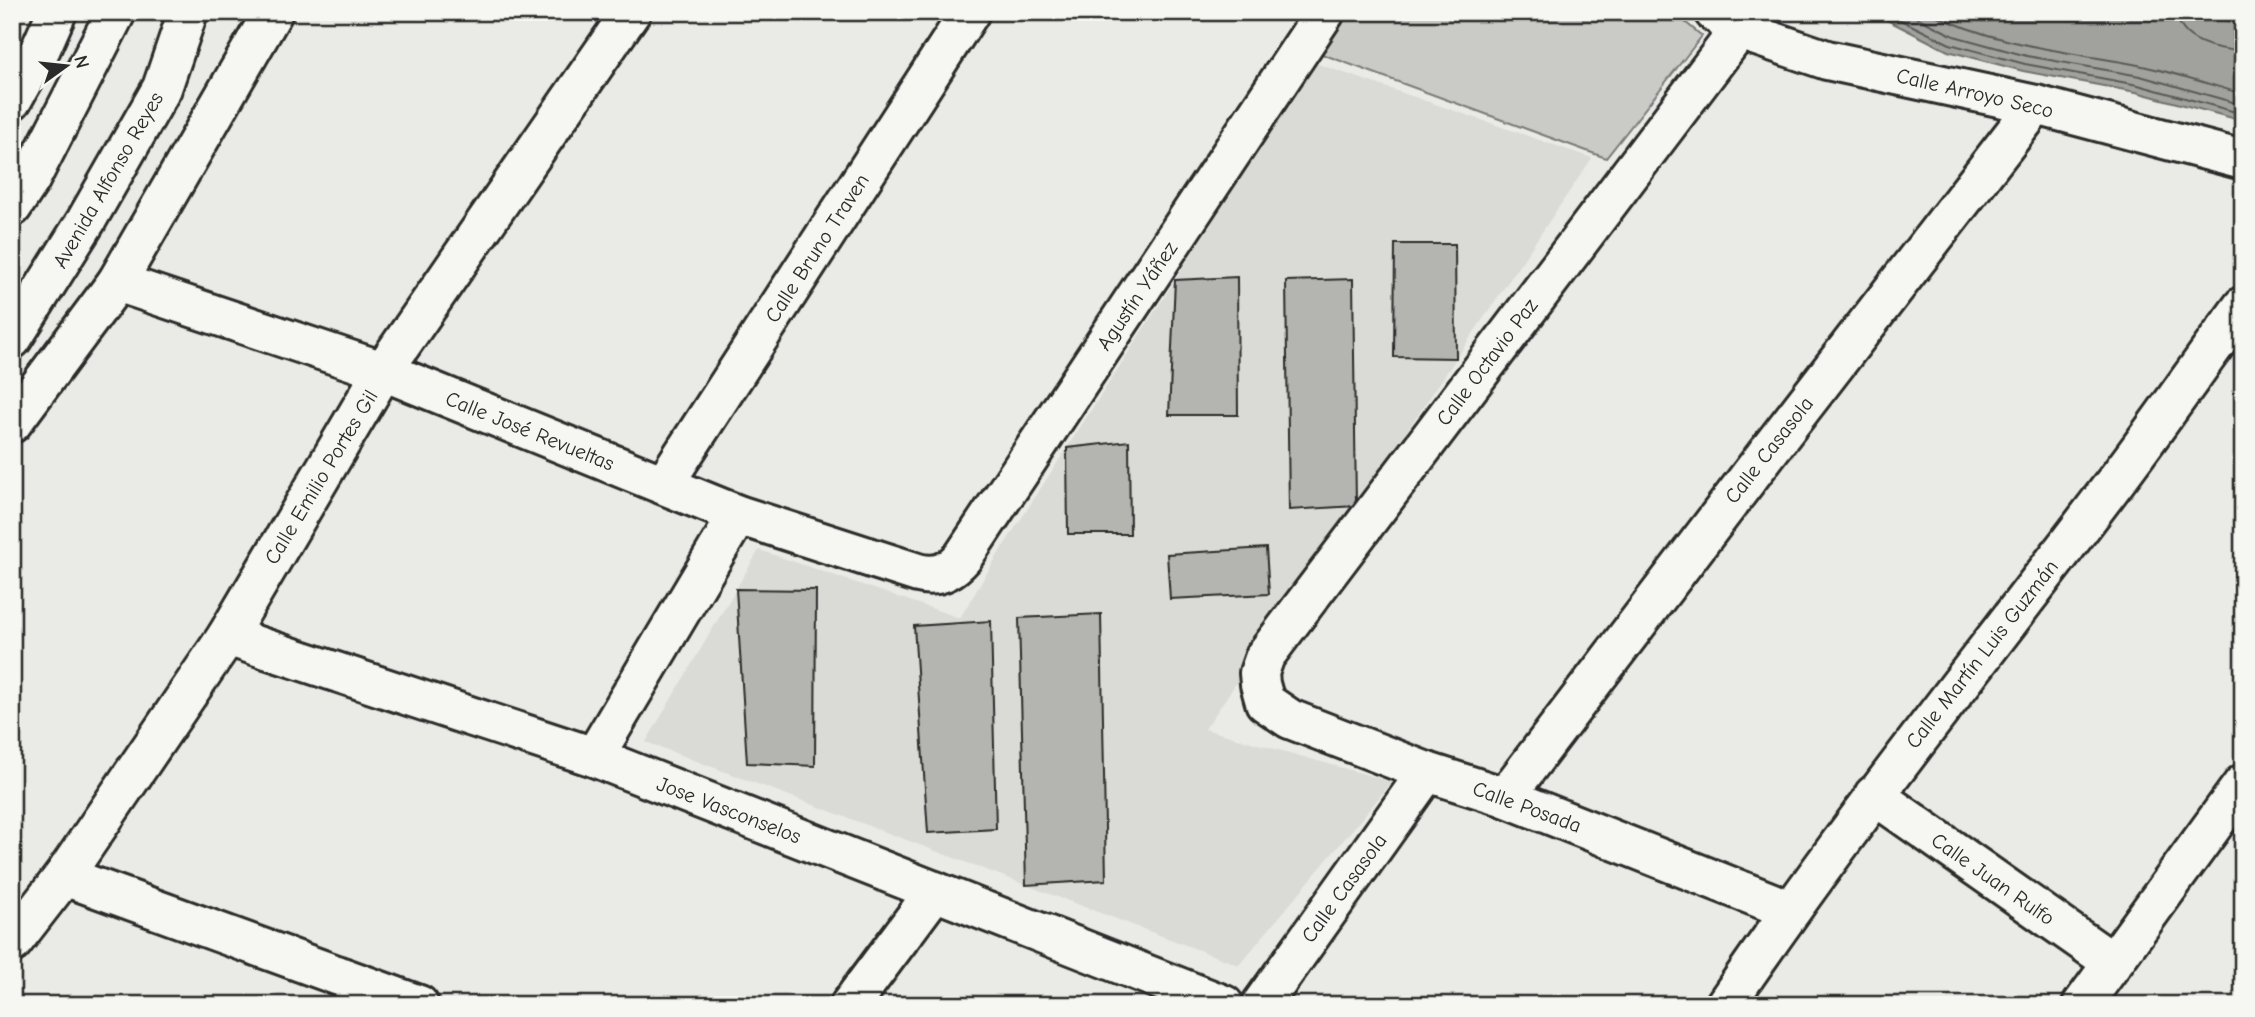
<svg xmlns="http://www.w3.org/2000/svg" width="2255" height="1017" viewBox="0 0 2255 1017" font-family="'Comic Neue',sans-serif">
  <rect width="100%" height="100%" fill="#eaeae6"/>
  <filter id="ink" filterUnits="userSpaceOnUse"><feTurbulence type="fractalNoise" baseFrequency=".0143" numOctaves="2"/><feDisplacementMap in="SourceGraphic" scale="14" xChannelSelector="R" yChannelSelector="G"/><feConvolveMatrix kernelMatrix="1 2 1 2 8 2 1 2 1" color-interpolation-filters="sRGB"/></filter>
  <g filter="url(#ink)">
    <path fill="#dadad6" d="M1315,63L1592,158L1205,729L1392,782L1239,965L646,742L759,550L960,618L1001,550Z"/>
    <path fill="#cacac7" stroke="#7a7a79" stroke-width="2" d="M1345,12H1673L1702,36L1606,158L1319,53Z"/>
    <path fill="#a1a19e" stroke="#727270" stroke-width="2" d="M1865,12H2190L2243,25V121L2136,92L2023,71L1948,51L1889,21Z"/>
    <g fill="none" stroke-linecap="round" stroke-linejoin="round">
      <g stroke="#5a5a59" stroke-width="2">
        <path d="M1884,12L1950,44L2025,64L2138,85L2243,114"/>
        <path d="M1906,12L1954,36L2027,56L2140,76L2243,105"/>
        <path d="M1929,12C1994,45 2068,52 2138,65C2173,72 2208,84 2243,94"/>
        <path d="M2177,12C2178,42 2218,50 2243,51"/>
      </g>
    </g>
    <g fill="#b4b4b1" stroke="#2b2b2b" stroke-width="2">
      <path d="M1395,244H1455L1456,358L1394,357Z"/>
      <path d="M1237,277L1238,415H1169L1175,280Z"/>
      <path d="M1353,279L1356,506L1289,510L1286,281Z"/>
      <path d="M1129,441L1130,534H1068L1067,448Z"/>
      <path d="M1266,548L1269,594L1170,599L1167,554Z"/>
      <path d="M736,589L816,590L815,766L747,763Z"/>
      <path d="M1101,614L1106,880L1026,885L1019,618Z"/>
      <path d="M991,621L996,829L928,833L914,626Z"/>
    </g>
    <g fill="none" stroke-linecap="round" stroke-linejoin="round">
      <defs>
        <g id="minor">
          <path d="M1714,12L1739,30L1827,60L2036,105L2243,160"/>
          <path d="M1739,30L1265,656L1259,673L1260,684L1265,702L1290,719L1427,772L1505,797L1790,910"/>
          <path d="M117,282L383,371L738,515L918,573C937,578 950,572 963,557L1325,12"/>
          <path d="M664,484L970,12"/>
          <path d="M227,636L594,757L1224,1005"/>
          <path d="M594,757L738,515"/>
          <path d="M1874,795L2112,962"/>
          <path d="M1505,797L1771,448L2036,105"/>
          <path d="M64,876L419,1005"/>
          <path d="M12,943L64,876L227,636L383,371L631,12"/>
          <path d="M850,1005L935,891"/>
          <path d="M1261,1005L1427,772"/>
          <path d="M1725,1005C1849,823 1986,653 2118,478C2161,421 2201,363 2243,306"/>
        </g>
        <g id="tertiary">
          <path d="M12,100L41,48L57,12"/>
          <path d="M12,423L117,282L273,12"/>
          <path d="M2082,1005L2243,784"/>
        </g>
        <g id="secondary">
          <path d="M12,207L30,180L116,12"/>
          <path d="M12,339L86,221L162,88L188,12"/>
        </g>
      </defs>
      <use href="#minor" stroke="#2b2b2b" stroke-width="44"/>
      <use href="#tertiary" stroke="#2b2b2b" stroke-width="44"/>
      <use href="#secondary" stroke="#2b2b2b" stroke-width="44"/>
      <use href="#minor" stroke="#f6f6f2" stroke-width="38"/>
      <use href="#tertiary" stroke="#f6f6f2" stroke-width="38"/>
      <use href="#secondary" stroke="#f6f6f2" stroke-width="38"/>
    </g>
  </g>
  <g text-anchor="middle" stroke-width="7" stroke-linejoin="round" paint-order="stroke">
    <g font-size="21" fill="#2b2b2b" stroke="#f6f6f2">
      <text transform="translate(1975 93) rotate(13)" y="7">Calle Arroyo Seco</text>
      <text transform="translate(108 180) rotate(-60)" y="7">Avenida Alfonso Reyes</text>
      <text transform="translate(817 248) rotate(-57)" y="7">Calle Bruno Traven</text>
      <text transform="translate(1137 296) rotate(-56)" y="7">Agustín Yáñez</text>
      <text transform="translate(1487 362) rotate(-53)" y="7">Calle Octavio Paz</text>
      <text transform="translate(530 431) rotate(22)" y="7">Calle José Revueltas</text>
      <text transform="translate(1769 450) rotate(-52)" y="7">Calle Casasola</text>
      <text transform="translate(321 477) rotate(-59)" y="7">Calle Emilio Portes Gil</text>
      <text transform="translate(1982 654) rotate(-52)" y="7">Calle Martín Luis Guzmán</text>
      <text transform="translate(1527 807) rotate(20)" y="7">Calle Posada</text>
      <text transform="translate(729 810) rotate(21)" y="7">Jose Vasconselos</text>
      <text transform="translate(1993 879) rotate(35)" y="7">Calle Juan Rulfo</text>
      <text transform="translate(1344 888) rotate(-54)" y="7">Calle Casasola</text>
    </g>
  </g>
  <rect width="2255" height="1017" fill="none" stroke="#f6f6f2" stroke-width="42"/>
  <rect x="21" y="21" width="2213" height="975" fill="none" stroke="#2b2b2b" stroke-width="2.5" filter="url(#ink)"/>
  <g transform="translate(66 66) rotate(75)" stroke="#f6f6f2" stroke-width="5" paint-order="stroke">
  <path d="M0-5L12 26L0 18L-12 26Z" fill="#2b2b2b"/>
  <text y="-10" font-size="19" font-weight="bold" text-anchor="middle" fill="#2b2b2b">N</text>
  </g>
</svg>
